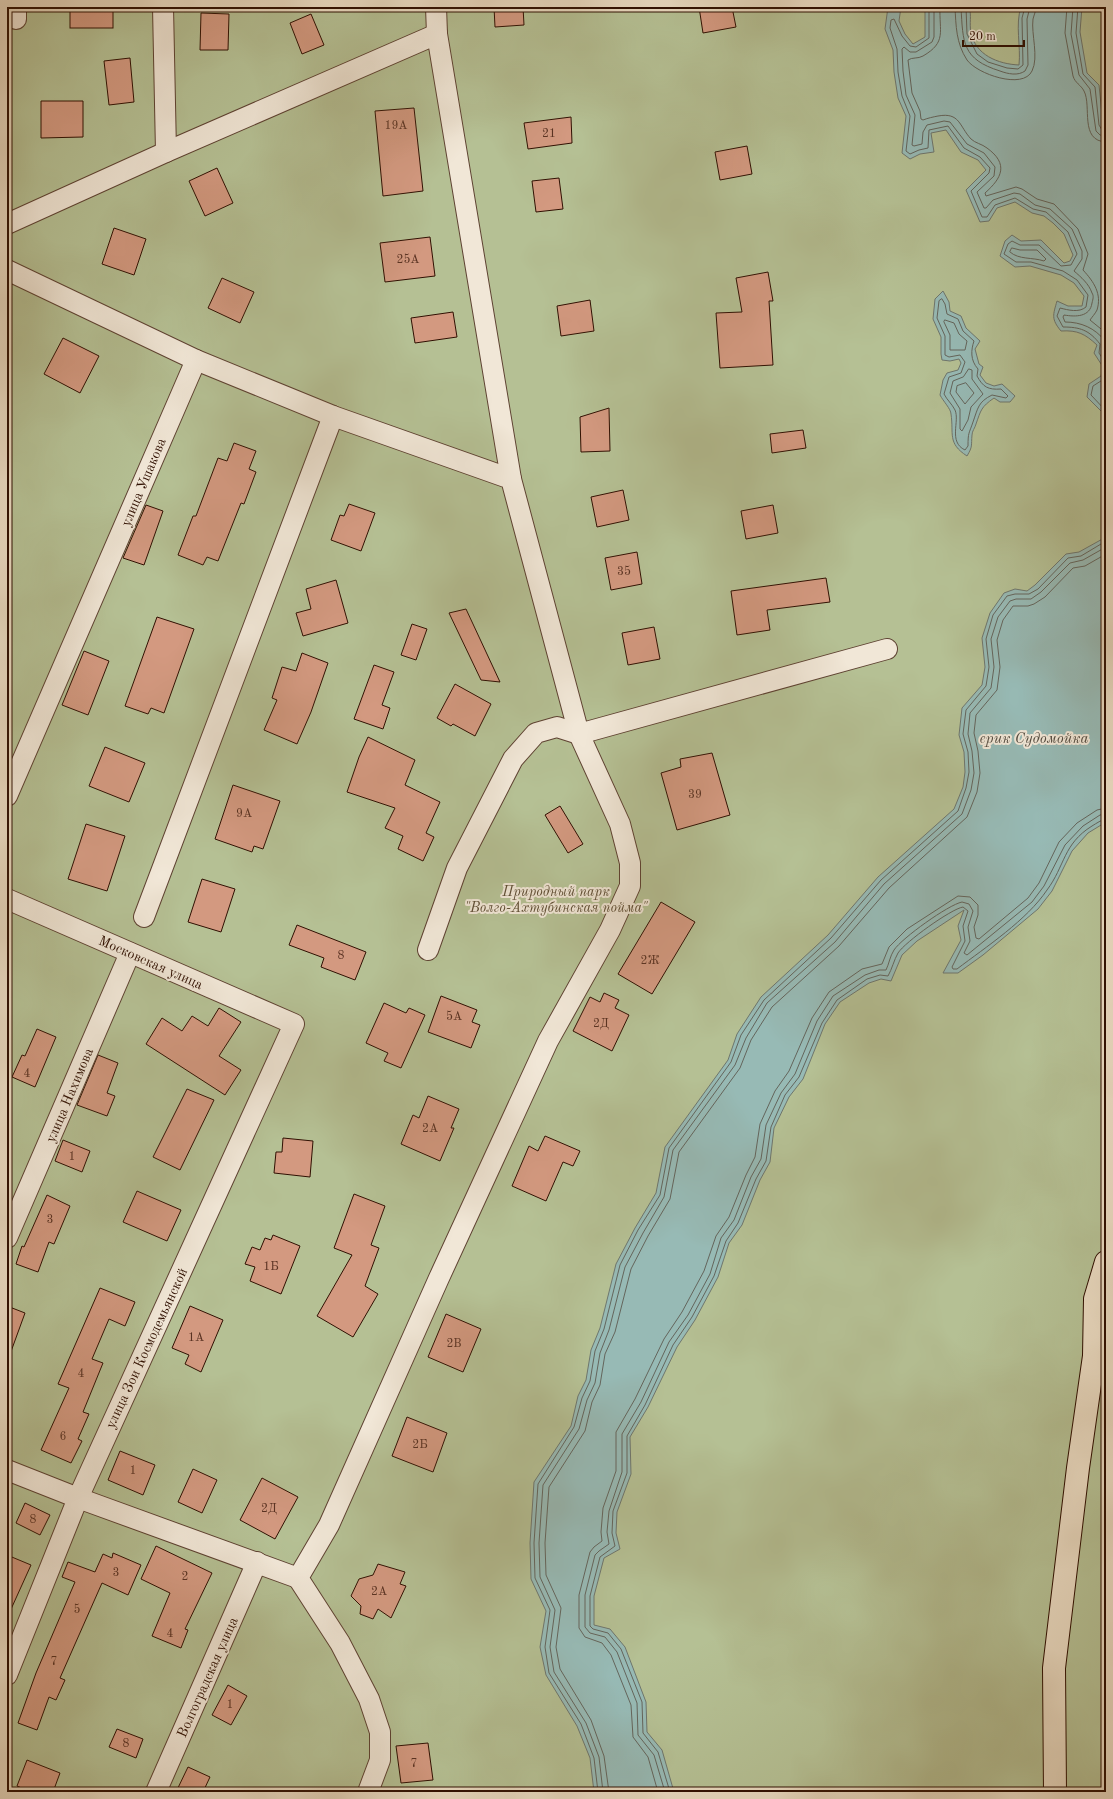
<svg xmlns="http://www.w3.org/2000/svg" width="1113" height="1799" viewBox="0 0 1113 1799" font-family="'Old Standard TT',serif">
  <rect width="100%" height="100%" fill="#e9dac1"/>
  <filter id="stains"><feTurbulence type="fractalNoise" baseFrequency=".005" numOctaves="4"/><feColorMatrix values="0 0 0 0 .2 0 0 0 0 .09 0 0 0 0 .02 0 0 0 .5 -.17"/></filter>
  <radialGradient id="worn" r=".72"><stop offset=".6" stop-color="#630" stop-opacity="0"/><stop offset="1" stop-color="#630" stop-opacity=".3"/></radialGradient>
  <rect fill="#b5c094" stroke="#72684b" x="7" y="7" width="1099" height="1785"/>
  <g fill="#97bab5" stroke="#6e766d">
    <path d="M888,7H901L899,21L905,34L913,44L925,37V7H969C972,15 969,24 971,32C975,55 998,64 1019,65C1021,46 1015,25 1021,7H1082L1080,32L1087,73L1099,85L1103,124L1106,132V416L1087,397L1089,384L1101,376L1103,367L1094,353L1097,345C1085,334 1078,330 1061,331C1051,319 1053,315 1057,301L1068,306H1082L1084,296L1074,283L1061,275L1030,266L1015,267L1000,256L1005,241L1012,235L1021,241L1041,240L1064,263L1070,261L1073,255L1064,234L1053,223L1044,216L1032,213L1015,202L997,208L989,221L980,222L966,190L986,170L978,160L961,152L946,130L931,133L934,152L920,154L910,159L902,153L906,116L898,98L894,72L893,50L885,29Z"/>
    <path d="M943,291L949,302L950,311L961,316L966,328L980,341L975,349L979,364L983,367L980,375L986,383L994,386L1002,384L1015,396L1010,402H1000L994,398C981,407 981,410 976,424C975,428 972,431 972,435C971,446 973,446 967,456C947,443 954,434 951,414C951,409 943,401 940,395L943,380L947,373L958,370L961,363L959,359L950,361L942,360L941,354V337L933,319L935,299Z"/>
    <path d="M1106,537V822L1088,833L1072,851L1052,891L1038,909L983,955L958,973H943L961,940L958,926L964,910L917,941L902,955L891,981L881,979L869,983L840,1002L825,1024L803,1079L789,1097L774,1128L770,1162L760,1180L742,1225L729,1243L718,1277L695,1320L677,1347L648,1407L630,1437L631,1474L617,1512L616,1533L620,1549L604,1558L594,1596V1625L610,1629L625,1647L646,1702L647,1732L662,1750L674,1792H594L590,1758L577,1726L546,1675L540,1647L546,1611L531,1579L530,1543L534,1482L571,1426L578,1396L586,1380L591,1350L600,1328L616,1264L635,1228L656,1193L665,1147L728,1060L737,1034L761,997L828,935L878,877L954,809L963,787L965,772L964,752L959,735L962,708L982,685L985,667L982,638L990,613L1004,593L1015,589L1027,591L1035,585L1066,554L1079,552Z"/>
  </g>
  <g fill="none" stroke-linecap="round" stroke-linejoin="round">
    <g stroke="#64655c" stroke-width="1">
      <path d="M929,7V38L916,47L910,46L902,36L894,19L891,20L890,28L897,49L898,72L902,96L910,116L906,151L910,154L919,150L928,148L929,130L948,126L964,148L980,157L990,168L989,173L971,191L982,217H987L995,205L1015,198L1033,209L1046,212L1056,221L1068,232L1077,254L1071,265L1061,266L1039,245H1020L1012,241L1008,244L1004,254L1016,262H1031L1063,271L1077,280L1088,295L1086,307C1079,313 1068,310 1060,308L1057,316L1063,327C1080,327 1089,330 1100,344L1099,353L1106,364"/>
      <path d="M934,7V37L932,42L916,52H910L904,47L902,49L903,71L906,95L915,115L912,145L914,146L922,144L923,132L927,125L944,121L950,122L967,144L984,153L995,167L994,176L977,192L984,208H986L993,200L1014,193L1020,194L1035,205L1050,209L1072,229L1082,251V259L1074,271C1081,277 1089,284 1092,293C1094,296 1093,299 1092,303C1090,317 1076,317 1064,315L1063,317L1065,322C1081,322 1095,328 1105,341L1104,352L1106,355"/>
      <path d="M940,7C939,32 947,42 923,56C918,59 912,57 908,60L912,93L920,111L921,119L923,120C928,118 933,117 938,116C960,112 959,126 971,139C975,143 982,144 987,148C1009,164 1002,178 985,193L986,196L1016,187L1022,189L1037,199L1054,204L1078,229L1088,254L1083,270C1094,282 1102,294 1097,310C1095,314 1092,317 1090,320L1106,333"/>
      <path d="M955,7C956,26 956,43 967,60C977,74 1023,90 1032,71C1039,57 1031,34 1033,19C1034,15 1036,11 1036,7"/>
      <path d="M961,7C963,43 962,59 1000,71C1008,74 1018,76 1025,71L1028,65L1027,19L1030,7"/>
      <path d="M966,7L967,34L977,54L988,62L1007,68L1018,69L1023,65L1022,18L1025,7"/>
      <path d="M1067,7L1065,33L1073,76C1075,83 1081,85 1084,91C1092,106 1079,141 1106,142"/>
      <path d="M1073,7L1071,34L1079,75L1090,89L1096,131L1100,135L1106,136"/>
      <path d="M1078,7L1076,33L1083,74L1095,87L1099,125L1102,130L1106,131"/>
      <path d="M1012,248L1020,250H1037L1046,259L1044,261C1032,257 1019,260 1010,252Z"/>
      <path d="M942,299L945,304L947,314L958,319L963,331L974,341C971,350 970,360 978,369L977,376C983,387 988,390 1001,389L1008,396L1006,398L992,395C978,402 978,408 973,422C969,434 968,432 968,446L965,450C948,442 960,421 955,410C952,404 947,400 944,394L949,377L961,373L965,362L960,355L949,357L945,355V336L937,318L939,301Z"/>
      <path d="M945,320L954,323L959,334L967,341L965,350H950V335L944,322Z"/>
      <path d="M969,369L972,370V379L983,394L971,407L968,420L962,431L960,429V409L950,393L953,381L963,377Z"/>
      <path d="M1106,372L1104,379L1093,386L1091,395L1106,411"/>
      <path d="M966,383L974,393L965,404L956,392L957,386Z"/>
      <path d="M598,1792L594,1758L581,1724L549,1673L545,1647L550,1610L535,1578L534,1543L538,1484L574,1427L582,1398L590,1381L595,1351L604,1329L620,1265L638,1230L660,1195L669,1148L731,1062L741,1035L764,1000L831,938L881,880L958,811L966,788L969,772L968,752L963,734L966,710L986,686L989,667L986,639L993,615L1007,596L1015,594H1029L1038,589L1068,558L1081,556L1106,541"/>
      <path d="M603,1792L599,1757L586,1723L554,1672L550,1647L555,1610L540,1577L539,1543L543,1485L579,1429L587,1400L595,1383L600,1353L609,1330L625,1267L643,1233L664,1197L673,1150L735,1065L746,1038L767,1003L835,942L884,884L962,814L971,790L974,773L972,751L968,734L970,713L991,688L994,667L991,639L998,617L1010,601L1016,599H1031L1041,592L1070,563L1083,560L1106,547"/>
      <path d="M609,1792L604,1756L591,1720L560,1669L556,1647L561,1608L546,1575L545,1543L549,1487L585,1431L592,1402L600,1385L605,1354L615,1332L631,1269L648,1236L670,1199L679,1152L740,1068L751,1040L772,1007L839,946L889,888L967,817L977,792L980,773L978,751L974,733L976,715L997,690L1000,667L997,640L1003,620L1013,606H1028L1034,604L1045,597L1073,568L1085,566L1106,554"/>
      <path d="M658,1792L648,1757L633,1737L631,1705L611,1655L602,1643L585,1637L579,1628V1595L590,1552L594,1547L602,1541L601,1532L603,1508L616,1471V1432L635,1399L664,1339L682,1312L704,1271L716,1236L729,1217L746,1175L755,1157L760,1124L775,1091L789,1071L812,1018L829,992L862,969L882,964L889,947L907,929L958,896L970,897L978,905V915L974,927L976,938L979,939L1028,898L1039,883L1059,842L1077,823L1097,810L1106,808"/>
      <path d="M665,1792L654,1755L638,1735L637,1703L617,1652L605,1637L590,1633L585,1627V1595L595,1555L599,1551L609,1544L607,1532L609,1511L622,1472V1434L641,1402L669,1342L688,1315L710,1274L721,1238L734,1220L751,1177L761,1159L766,1125L781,1093L795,1074L817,1021L833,996L865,975L879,970H886C889,964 890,956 894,950C902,938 948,905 962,902L969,904L973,911L968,927L970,941L964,953L967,955L1032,902L1044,886L1065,845L1083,826L1100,815L1106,814"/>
      <path d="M670,1792L658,1752L643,1733L642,1702L621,1649L608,1633L593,1629L590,1626V1596L600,1557L615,1546L612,1533L613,1511L627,1473V1436L645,1405L673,1345L692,1317L714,1276L726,1241L738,1223L756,1179L766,1161L771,1127L785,1095L799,1077L822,1023L837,1000L867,979L880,975L888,976C892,969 894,960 898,953C905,942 951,909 963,907L968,911L963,926L965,941L952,967L953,969H957C986,947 1027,920 1047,890C1065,866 1063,844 1092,826C1097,823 1101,820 1106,819"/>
    </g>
  </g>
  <g fill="#d39980" stroke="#301002">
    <rect x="70" y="7" width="43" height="21"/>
    <path d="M494,7H523L524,25L495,27Z"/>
    <path d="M699,7H732L736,27L703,33Z"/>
    <path d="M201,13L229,14L228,50H200Z"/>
    <path d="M311,14L324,45L302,54L290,23Z"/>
    <path d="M130,58L134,102L109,105L104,61Z"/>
    <path d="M41,101H83V137L41,138Z"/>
    <path d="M414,108L423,191L383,196L375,111Z"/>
    <path d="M571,117L572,143L528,149L524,123Z"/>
    <path d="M747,146L752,174L720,180L715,152Z"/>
    <path d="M217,168L233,203L205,216L189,181Z"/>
    <path d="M559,178L563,209L536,212L532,181Z"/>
    <path d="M114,228L146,239L134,275L102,264Z"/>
    <path d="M430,237L435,276L385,282L380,243Z"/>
    <path d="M768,272L773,301H769L773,365L720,368L716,313L742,312L736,278Z"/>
    <path d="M222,278L254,292L240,323L208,308Z"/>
    <path d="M590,300L594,331L561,336L557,306Z"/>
    <path d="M453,312L457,337L415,343L411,318Z"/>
    <path d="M63,338L99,356L80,393L44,374Z"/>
    <path d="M609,408L610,451L581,452L580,417Z"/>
    <path d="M803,430L806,448L772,453L770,434Z"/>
    <path d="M234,443L256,451L249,469L256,472L244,504L241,503L218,561L207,557L203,565L178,555L193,516H196L218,458L227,461Z"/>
    <path d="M623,490L629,520L597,527L591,497Z"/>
    <path d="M349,504L375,513L361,551L331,540L340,515L344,516Z"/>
    <path d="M146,505L163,511L144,565L123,558Z"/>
    <path d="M773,505L778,533L746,539L741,511Z"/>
    <path d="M637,552L642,584L611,590L605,558Z"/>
    <path d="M826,578L830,602L767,610L770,630L737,635L731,591Z"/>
    <path d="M336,580L348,623L303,636L296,613L311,609L306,589Z"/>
    <path d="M466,609L500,682L481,680L449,613Z"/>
    <path d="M157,617L194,629L164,713L151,708L148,714L125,706Z"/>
    <path d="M412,624L427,629L416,660L401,655Z"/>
    <path d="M654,627L660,659L628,665L622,633Z"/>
    <path d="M84,651L109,661L88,715L62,705Z"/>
    <path d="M302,653L328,663L311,712L297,744L264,730L277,700L272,698L282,667L296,671Z"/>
    <path d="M374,665L394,672L382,705L390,708L383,729L354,719Z"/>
    <path d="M455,684L491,704L475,736L453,724L451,726L437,718Z"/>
    <path d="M368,737L415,760L405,785L440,802L426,833L434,837L423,861L398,849L403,836L385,828L395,808L347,792L359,757Z"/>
    <path d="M105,747L145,763L129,802L89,786Z"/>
    <path d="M712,753L730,815L677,830L661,773L681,767L680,759Z"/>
    <path d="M233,785L280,801L263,849L254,846L252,852L215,839Z"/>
    <path d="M560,806L583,844L568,853L545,815Z"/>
    <path d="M86,824L125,836L107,891L68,879Z"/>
    <path d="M202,879L235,889L221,932L188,922Z"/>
    <path d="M661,902L695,922L652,994L618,974Z"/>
    <path d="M297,925L366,952L355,980L321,967L324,958L289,945Z"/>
    <path d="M604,993L619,1000L615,1008L629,1015L612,1051L573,1031L590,997L600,1002Z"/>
    <path d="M441,996L477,1010L472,1022L480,1025L471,1048L428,1032Z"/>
    <path d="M384,1003L406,1013L409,1008L425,1015L401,1068L384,1061L388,1053L366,1043Z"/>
    <path d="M219,1008L241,1022L219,1056L241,1070L225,1095L146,1044L162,1018L182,1031L192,1016L208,1026Z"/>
    <path d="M37,1029L56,1037L35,1087L12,1077L22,1055L25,1056Z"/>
    <path d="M98,1055L118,1063L107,1093L115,1096L107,1116L77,1105Z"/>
    <path d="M187,1089L214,1100L180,1170L153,1157Z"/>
    <path d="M428,1096L459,1109L451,1128H454L440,1161L401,1144L413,1115L419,1118Z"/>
    <path d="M545,1136L580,1151L573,1166L563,1162L546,1201L512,1186L529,1146L538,1151Z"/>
    <path d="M283,1138L313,1141L310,1177L274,1173L276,1152H282Z"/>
    <path d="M63,1140L90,1151L82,1172L55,1161Z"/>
    <path d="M137,1191L181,1210L167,1241L123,1222Z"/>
    <path d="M354,1194L385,1206L371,1245L379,1248L365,1286L378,1294L353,1337L317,1316L352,1255L334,1248Z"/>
    <path d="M47,1195L70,1206L54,1244L49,1242L38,1272L16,1264L22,1246L24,1247Z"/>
    <path d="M273,1235L300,1246L281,1294L250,1281L255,1267L245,1264L252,1247L260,1250L265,1238L271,1240Z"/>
    <path d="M100,1288L135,1302L125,1326L109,1319L92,1359L103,1363L83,1412L89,1414L78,1439L82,1441L71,1463L41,1450L69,1388L58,1384Z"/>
    <path d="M7,1306L25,1313L9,1357H7Z"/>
    <path d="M190,1306L223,1320L201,1372L185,1364L189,1355L172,1348Z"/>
    <path d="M446,1314L481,1329L463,1372L428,1357Z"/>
    <path d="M407,1417L447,1433L433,1472L392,1456Z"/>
    <path d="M120,1451L155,1465L143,1495L108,1480Z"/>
    <path d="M193,1469L217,1480L202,1513L178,1502Z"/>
    <path d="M262,1478L298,1497L275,1539L240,1520Z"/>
    <path d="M25,1503L50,1515L40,1535L16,1523Z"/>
    <path d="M156,1546L212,1573L185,1629L188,1630L181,1648L152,1636L170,1593L141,1579Z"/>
    <path d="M113,1553L141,1565L128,1595L102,1583L60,1678L65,1680L56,1700L49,1697L37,1730L18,1723L36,1673L75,1582L62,1577L68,1562L95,1572L103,1554L112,1558Z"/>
    <path d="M7,1555L31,1565L7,1618Z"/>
    <path d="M378,1564L405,1572L400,1584L406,1586L391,1618L378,1609L373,1619L360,1614L361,1606L351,1596L359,1579L373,1575Z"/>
    <path d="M228,1685L247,1696L231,1725L212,1715Z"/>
    <path d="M117,1729L143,1739L136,1758L109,1747Z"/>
    <path d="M428,1743L433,1780L401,1783L396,1746Z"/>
    <path d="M27,1760L60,1773L53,1792H23L24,1789L17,1786Z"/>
    <path d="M188,1767L210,1777L203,1792H176Z"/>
  </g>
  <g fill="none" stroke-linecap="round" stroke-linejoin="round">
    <defs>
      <g id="street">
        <path d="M16,7V19"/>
        <path d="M163,7L166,152"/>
        <path d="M436,7L437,34"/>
        <path d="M7,224L166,152L437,34L511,479"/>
        <path d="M7,270L196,360L7,796"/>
        <path d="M196,360L333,416L511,479L579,734L620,824L630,863V886L610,930L548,1041L439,1278L329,1525L298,1578L340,1643L369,1699L380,1732V1760L368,1792"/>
        <path d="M7,899L294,1024L78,1498L7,1675"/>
        <path d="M144,917L333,416"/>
        <path d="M428,950L457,868L513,759L536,733L557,727L579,734L887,649"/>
        <path d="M7,1238L130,953"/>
        <path d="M7,1470L78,1498L298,1578"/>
        <path d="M156,1792L257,1562"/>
      </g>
      <path id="primary" d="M1055,1792L1054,1668L1078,1468L1094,1356L1095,1299L1106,1262"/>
    </defs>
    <use href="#street" stroke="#5e4232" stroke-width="22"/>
    <use href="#primary" stroke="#301002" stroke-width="24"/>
    <use href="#street" stroke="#f1e7d7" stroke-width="20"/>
    <use href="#primary" stroke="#e9dac1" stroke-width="22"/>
  </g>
  <g text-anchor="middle" stroke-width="4" stroke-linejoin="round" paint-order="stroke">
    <g font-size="12" fill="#593222">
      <text x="396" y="129">19А</text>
      <text x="549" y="137">21</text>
      <text x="408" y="263">25А</text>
      <text x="624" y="575">35</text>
      <text x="695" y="798">39</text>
      <text x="244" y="817">9А</text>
      <text x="341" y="959">8</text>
      <text x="650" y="964">2Ж</text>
      <text x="454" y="1020">5А</text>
      <text x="601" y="1027">2Д</text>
      <text x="27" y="1077">4</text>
      <text x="430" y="1132">2А</text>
      <text x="72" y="1160">1</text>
      <text x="50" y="1223">3</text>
      <text x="271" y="1270">1Б</text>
      <text x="196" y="1341">1А</text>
      <text x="454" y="1347">2В</text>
      <text x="81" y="1377">4</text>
      <text x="63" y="1440">6</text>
      <text x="420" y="1448">2Б</text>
      <text x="133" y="1474">1</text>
      <text x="269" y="1512">2Д</text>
      <text x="33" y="1523">8</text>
      <text x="116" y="1576">3</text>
      <text x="185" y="1580">2</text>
      <text x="379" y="1595">2А</text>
      <text x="77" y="1613">5</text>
      <text x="170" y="1637">4</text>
      <text x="54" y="1665">7</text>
      <text x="230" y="1708">1</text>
      <text x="126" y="1747">8</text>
      <text x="414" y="1767">7</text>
    </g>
    <g font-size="14" fill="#301002" stroke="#f1e7d7">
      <text transform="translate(143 482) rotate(-67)" y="5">улица Ушакова</text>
      <text transform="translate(151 962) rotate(24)" y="5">Московская улица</text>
      <text transform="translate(69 1095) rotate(-67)" y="5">улица Нахимова</text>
      <text transform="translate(146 1348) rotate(-65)" y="5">улица Зои Космодемьянской</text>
      <text transform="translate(207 1677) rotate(-66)" y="5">Волгоградская улица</text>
    </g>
    <g font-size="14" font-style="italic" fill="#5f4e35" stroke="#f1e7d7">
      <text x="556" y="896">Природный парк<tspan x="556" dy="16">"Волго-Ахтубинская пойма"</tspan></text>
    </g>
    <g font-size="15" font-style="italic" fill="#544c41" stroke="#f1e7d7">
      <text x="1034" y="743">ерик Судомойка</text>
    </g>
  </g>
  <rect width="1113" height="1799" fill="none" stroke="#e9dac1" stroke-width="24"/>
  <rect x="8" y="8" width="1097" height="1783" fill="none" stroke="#301002" stroke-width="2"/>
  <rect x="12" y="12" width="1089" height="1775" fill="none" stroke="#301002"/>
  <path d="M963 40v6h61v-6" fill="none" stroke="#301002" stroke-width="2"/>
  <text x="969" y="40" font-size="12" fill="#301002" stroke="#f1e7d7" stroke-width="3" paint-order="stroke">20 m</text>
  <rect width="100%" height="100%" filter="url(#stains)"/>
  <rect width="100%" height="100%" fill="url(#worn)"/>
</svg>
